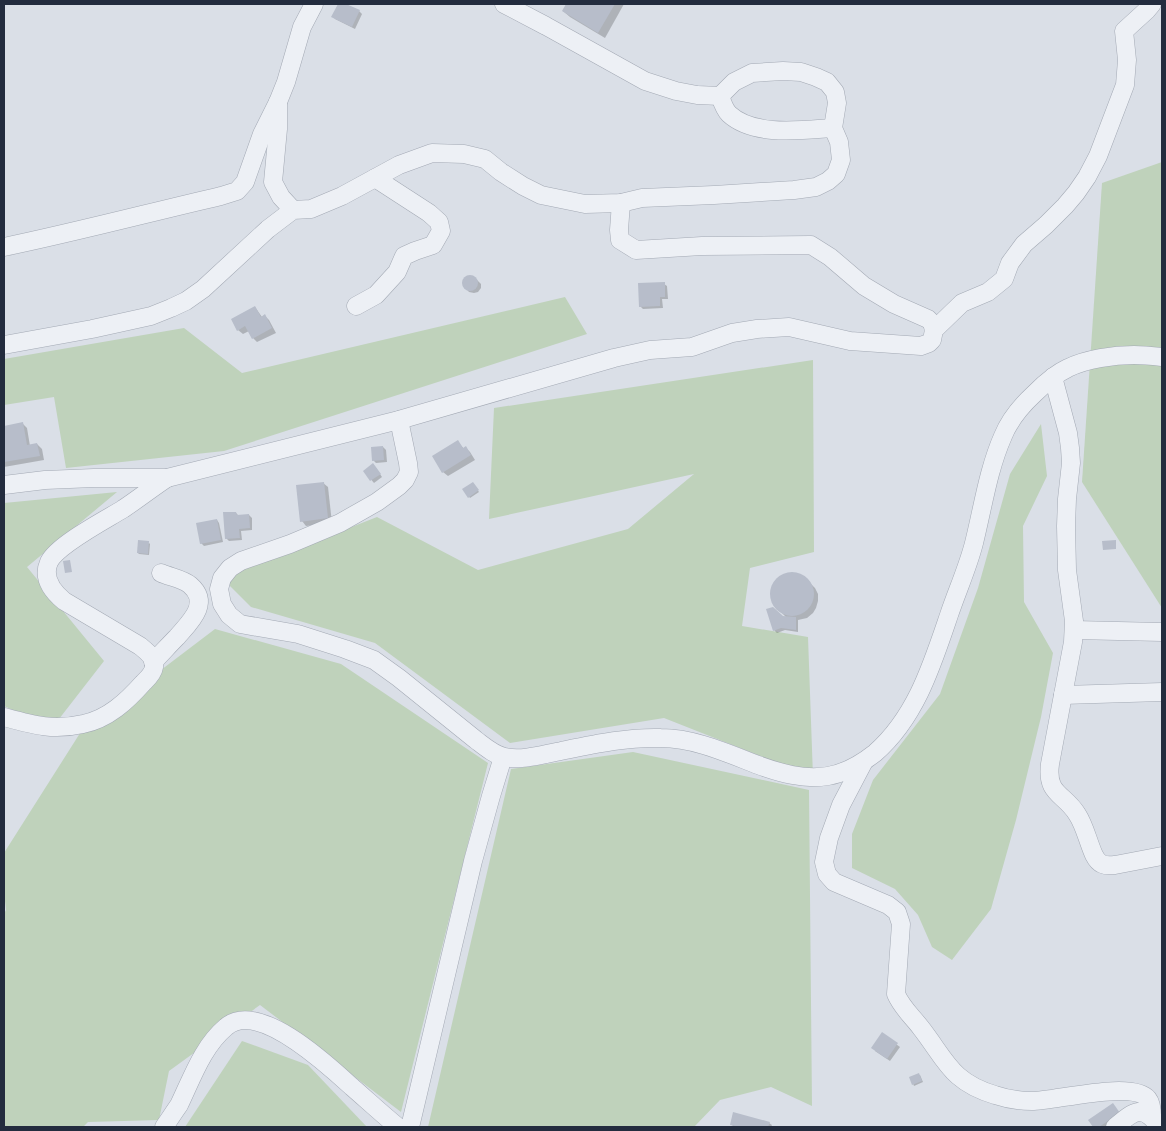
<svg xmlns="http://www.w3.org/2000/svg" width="1166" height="1131" viewBox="0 0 1166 1131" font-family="Montserrat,sans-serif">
  <rect width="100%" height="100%" fill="#dadfe7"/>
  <g fill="#bfd2bb">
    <path d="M1162,162V608L1082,482L1102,183Z"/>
    <path d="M565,297L587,334L224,451L66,468L54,397L4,405V359L184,328L242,373Z"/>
    <path d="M813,360L814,552L750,568L742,626L808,637L813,777L664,718L510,743L375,643L251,607L222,578L377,517L478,570L628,529L694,474L489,519L494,408Z"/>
    <path d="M1041,424L1047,476L1023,526L1024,602L1053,653L1041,717L1016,820L991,909L952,960L932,947L918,915L895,889L852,868V834L873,780L940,694L978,588L1010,474Z"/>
    <path d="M117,492L27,567L104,661L52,728L4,706V503Z"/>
    <path d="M215,629L341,664L488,763L401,1112L260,1005L169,1071L159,1120L88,1122L83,1127H4V914L6,910L4,892V853L82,730Z"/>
    <path d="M633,752L809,790L812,1106L771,1087L720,1100L694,1127H428L511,769Z"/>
    <path d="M242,1041L308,1065L367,1127H185Z"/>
  </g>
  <g fill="#0003">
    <path d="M339,4H343L359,11L362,14L355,29L335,19L333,16Z"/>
    <path d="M567,4H624L605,38L570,17L563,11Z"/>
    <path d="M470,276L474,277L481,284V288L478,292L474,293L469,292L463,285V281L466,277Z"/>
    <path d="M664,284L667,286L668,299H662L663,308L643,309L640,306Z"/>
    <path d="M255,307L262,317L265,316L269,320L276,333L257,342L253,338L249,331L243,334L238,330Z"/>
    <path d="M23,424L27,428L30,446L37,444L42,449L44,460L4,467V427Z"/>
    <path d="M458,442L464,449L466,448L470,452L475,460L448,476L443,472Z"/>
    <path d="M383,447L386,450L387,462L376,463L373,460Z"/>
    <path d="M376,468L382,477L374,483L364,471Z"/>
    <path d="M323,483L328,487L332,523L306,526L302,521Z"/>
    <path d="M473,484L479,492L470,498L464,490Z"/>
    <path d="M236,513L239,516L249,515L252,518V530L241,531L242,540L229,541L226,538Z"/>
    <path d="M217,520L219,523L223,542L204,546L201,543Z"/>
    <path d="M149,543L150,544L149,555L139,554L138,553Z"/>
    <path d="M793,573L799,575L805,578L815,588L818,594V601L816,608L813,613L807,618L798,620V632L785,630L777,633L774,630L784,619L787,618L777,608L773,603L771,596L772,588L775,582L780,577L786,574Z"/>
    <path d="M882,1034L900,1047L890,1061L875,1051Z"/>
    <path d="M920,1075L923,1082L914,1086L911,1078Z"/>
    <path d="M1122,1116L1105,1127H1094L1090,1121Z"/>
    <path d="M769,1123L772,1125L771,1127H734L731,1124Z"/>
  </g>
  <g fill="#b7bdca">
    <path d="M338,4H346L360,10L352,27L331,17Z"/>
    <path d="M566,4H615L598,33L562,11Z"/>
    <circle cx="470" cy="283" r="8"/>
    <path d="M665,282V297H660V306L639,307L638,283Z"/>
    <path d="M255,306L261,317L265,314L272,328L252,339L245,326L237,331L231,319Z"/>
    <path d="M23,422L27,445L37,443L40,456L4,462V426Z"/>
    <path d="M458,440L463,448L466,446L471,455L442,473L432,456Z"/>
    <path d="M383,446L384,460L372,461L371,447Z"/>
    <path d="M373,463L381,474L370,481L363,471Z"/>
    <path d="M324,482L328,518L300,522L296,485Z"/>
    <path d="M473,482L479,490L468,498L462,489Z"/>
    <path d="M223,512H236L237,515L249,514L250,528L239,529L240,538L225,539Z"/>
    <path d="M217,519L221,540L200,544L196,523Z"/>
    <path d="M138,540L149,541L148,554L137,553Z"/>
    <path d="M1116,540V549L1103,550L1102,541Z"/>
    <path d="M70,560L72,572L65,573L63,561Z"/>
    <circle cx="792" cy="594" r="22"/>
    <path d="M773,607L783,616L796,617V630L781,628L773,631L766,609Z"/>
    <path d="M882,1032L898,1043L887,1059L871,1048Z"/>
    <path d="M919,1073L922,1081L912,1085L909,1077Z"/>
    <path d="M1113,1103L1120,1113L1099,1127H1093L1088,1120Z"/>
    <path d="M733,1112L770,1122L768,1127H740L730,1125Z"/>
  </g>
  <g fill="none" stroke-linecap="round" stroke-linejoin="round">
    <defs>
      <g id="minor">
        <path d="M504,4L546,26L645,81L676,91L697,95L720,96C722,102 725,110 729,114C754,137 802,130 833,128"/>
        <path d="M621,203L619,230L620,240L636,250L702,246L811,245L830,257L864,286L894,304L928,319L932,323L934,330"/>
        <path d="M293,210L281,197L273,182L278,129V102L286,82L302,27L314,4"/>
        <path d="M4,247C76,232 148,213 221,196L237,191L245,182L262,134L278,102"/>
        <path d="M356,306L376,295L397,272L404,256L415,251L433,245L441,231L439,222L429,213L375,178"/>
        <path d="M4,345L92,329L151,316L171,308L186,301L203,289L268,229L293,210L311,209L342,196L399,165L432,153L464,154L485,159L501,172L523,186L541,195L585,204L621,203L642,198L714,195L794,190L816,187L828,181L836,174L841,160L839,142L833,128L837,103L835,92L827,82L816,77L801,72L783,71L752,73L734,82L720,96"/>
        <path d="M1053,377L1068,433L1070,448L1071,463L1067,499L1066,526L1067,570L1074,621L1073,642L1050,764C1046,795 1064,793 1077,814C1085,826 1088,842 1094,855C1099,865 1104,866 1115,865L1162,856"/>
        <path d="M399,420L408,463L409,472L405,480L399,486L377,502L340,523L290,544L241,561L230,568L222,578L219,589L222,604L229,615L240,624L298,634L345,649L374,660L399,678L476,740C484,746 494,755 505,757C523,761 544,754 561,751C595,744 627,737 661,738C694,738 727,753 758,765C780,773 804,780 828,776C846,773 861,764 875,753C916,717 932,665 949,615C957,591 968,567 974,543C983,507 988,470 1003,436C1010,419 1021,406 1034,394C1044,384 1055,374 1068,368C1086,359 1114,355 1134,355C1143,355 1153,356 1162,357"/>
        <path d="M4,485L45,480L94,478H167L399,420L614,358L650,350L692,347L732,333L757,329L789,327L850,341L921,346L929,343L932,340L934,330L962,303L988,292L1004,279L1010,263L1024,244L1046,225L1065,206L1076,193L1087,177L1098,156L1125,85L1127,60L1124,31L1147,10L1152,4"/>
        <path d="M1074,630L1162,632"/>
        <path d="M153,662C161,654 169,645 177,637C190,622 211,603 190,585C183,579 170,577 161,573"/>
        <path d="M1063,695L1162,692"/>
        <path d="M4,717C33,725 53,731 83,724C108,719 127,701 143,683C147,679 153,674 154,667C156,658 146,651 140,646L64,601C52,591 42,578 49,562C57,545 105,520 123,509C138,499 152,488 167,478"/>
        <path d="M863,763L841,805L829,838L824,862L827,874L834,882L888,905L897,912L901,924L896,994C902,1008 912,1016 921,1028C946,1060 951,1082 995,1095C1007,1099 1020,1101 1032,1101C1055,1101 1133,1080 1148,1099C1152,1104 1152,1112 1152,1117"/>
        <path d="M164,1127C169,1120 174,1112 179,1105C192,1078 203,1046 226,1027C258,999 329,1066 352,1087C367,1100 382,1114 398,1127"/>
        <path d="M408,1127L411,1123L473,861L491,796L503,757"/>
        <path d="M1115,1127C1135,1110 1142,1104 1160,1127"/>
      </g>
    </defs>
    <use href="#minor" stroke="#a3a9b4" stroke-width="19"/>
    <use href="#minor" stroke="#edf0f5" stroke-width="18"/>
  </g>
  <rect width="1166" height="1131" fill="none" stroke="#232c3e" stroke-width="10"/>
</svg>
